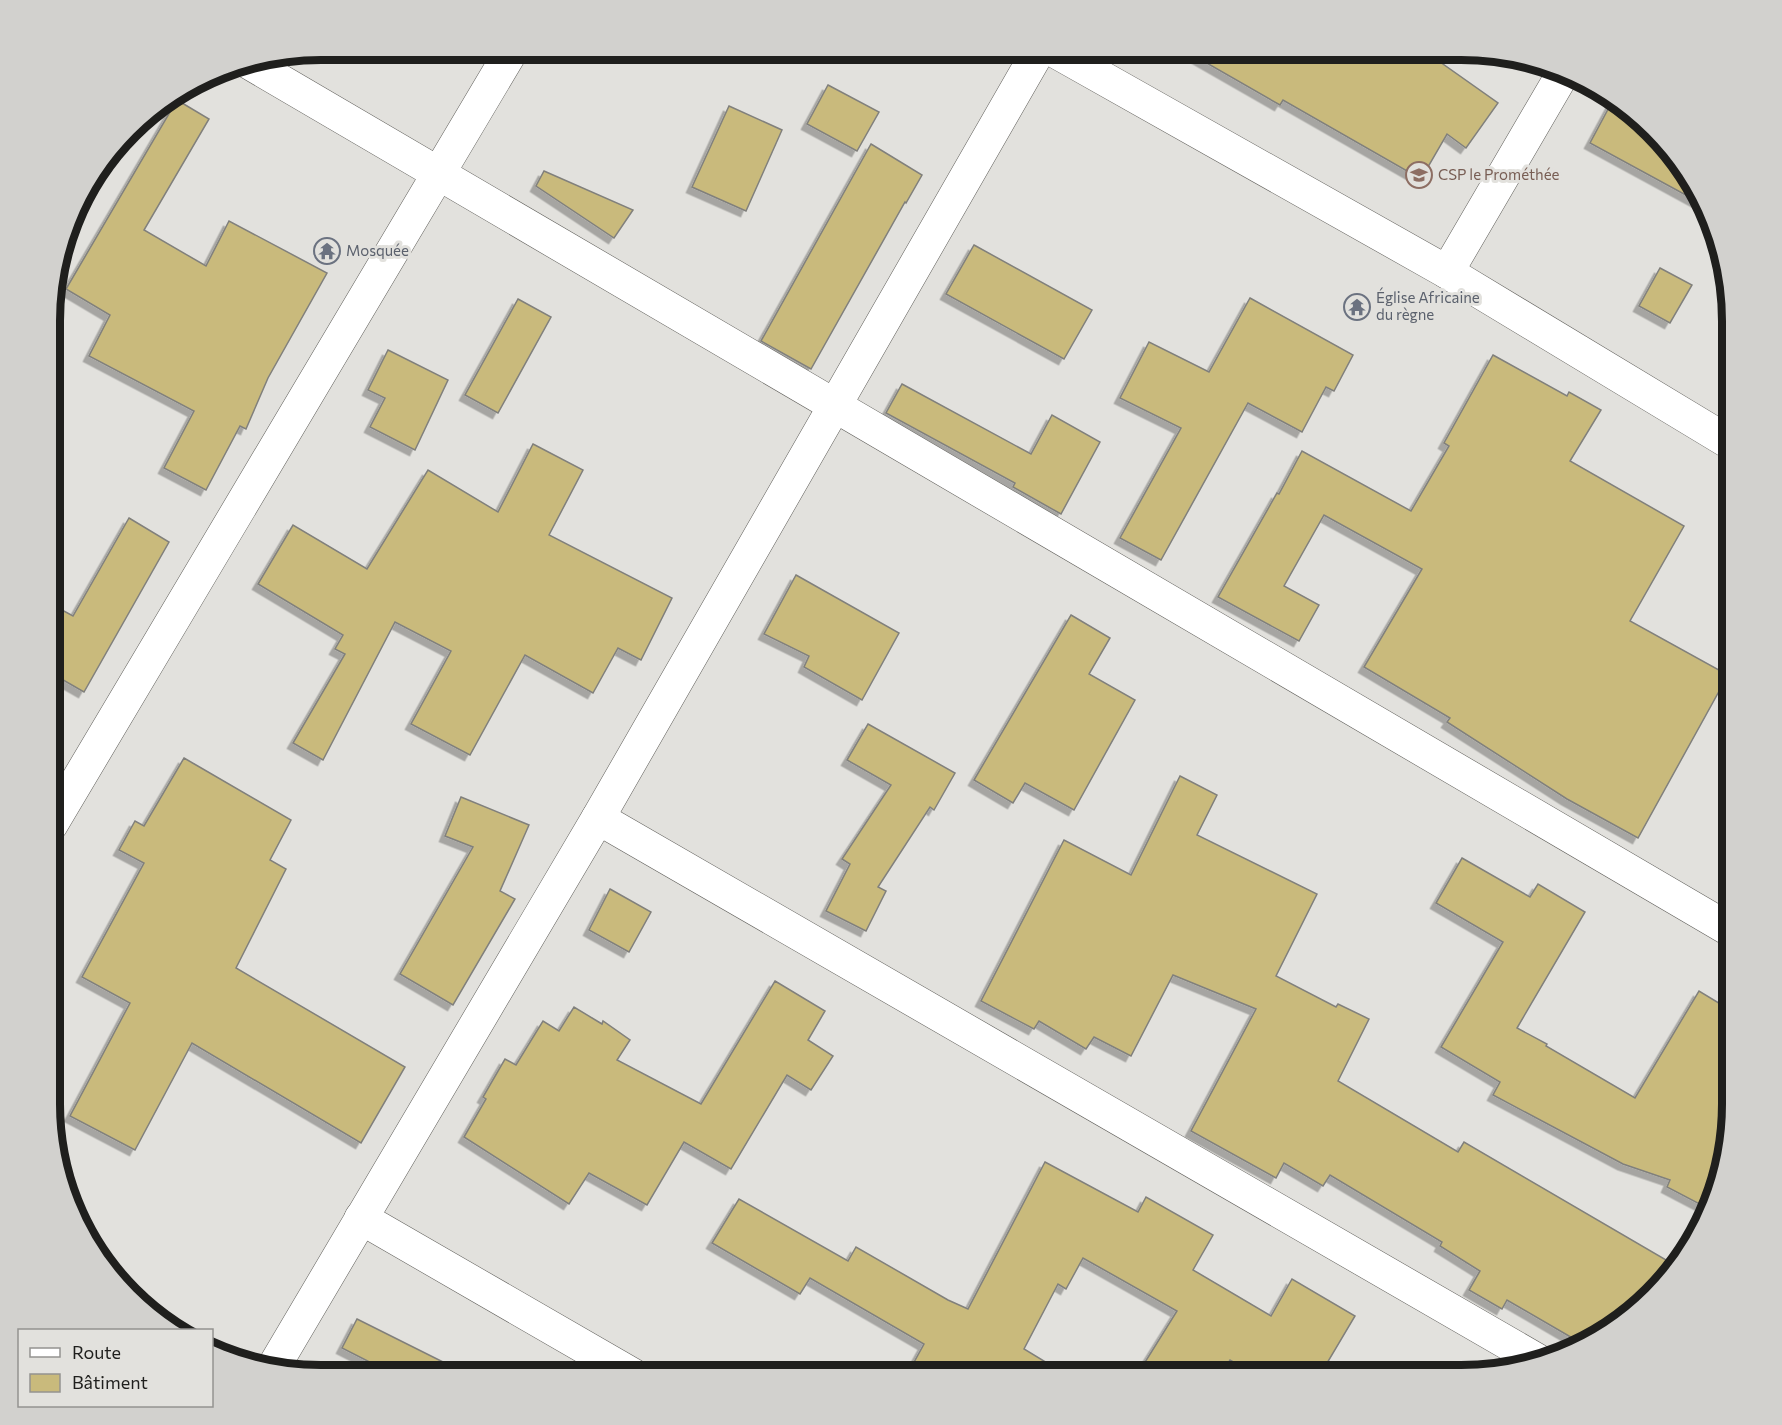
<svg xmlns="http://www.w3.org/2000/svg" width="1782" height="1425" viewBox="0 0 1782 1425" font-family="Commissioner,sans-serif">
  <defs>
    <filter id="shadow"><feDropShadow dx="-5.5" dy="5.5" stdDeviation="0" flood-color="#0004"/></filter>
  </defs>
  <rect width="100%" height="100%" fill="#e2e1dd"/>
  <g fill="#c9ba7c" stroke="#81807c" stroke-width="1.5" filter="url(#shadow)">
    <path d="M1184,50H1423L1498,103L1466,148L1447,134L1421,179L1283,100L1280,105Z"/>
    <path d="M828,85L879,112L857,151L807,124Z"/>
    <path d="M177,100L209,119L144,230L206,266L229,221L327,273L268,378L246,429L240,426L206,490L164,468L194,411L89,356L110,315L66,289Z"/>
    <path d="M1613,100L1640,117L1705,201L1706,206L1590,143Z"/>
    <path d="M729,106L782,130L746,211L692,187Z"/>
    <path d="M871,144L922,175L906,203L905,202L811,369L761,341Z"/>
    <path d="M544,171L633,210L614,238L536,186Z"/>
    <path d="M974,245L1092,310L1064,359L946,294Z"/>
    <path d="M1660,268L1692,285L1670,323L1639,306Z"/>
    <path d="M1250,298L1353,355L1334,391L1326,387L1302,432L1248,403L1161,560L1120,538L1181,428L1120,398L1149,342L1209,372Z"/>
    <path d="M518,299L551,317L498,413L465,395Z"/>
    <path d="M388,350L448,380L415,450L370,427L385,398L368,390Z"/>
    <path d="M1493,355L1567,396L1569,392L1601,410L1570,461L1684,526L1630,621L1728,675L1638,838L1567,799L1447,722L1450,718L1364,667L1422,569L1324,515L1284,586L1319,605L1299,641L1218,597L1277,493L1279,494L1302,451L1411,511L1449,446L1444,443Z"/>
    <path d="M902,384L1031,454L1052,415L1100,442L1061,514L1013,487L1015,483L886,413Z"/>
    <path d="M533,444L583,470L549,535L672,598L641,660L618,648L593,693L525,655L470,755L411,724L451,651L395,622L323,760L293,743L345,654L335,649L343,635L258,584L293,525L367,569L428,470L498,512Z"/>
    <path d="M129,518L169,542L84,692L51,673V604L73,616Z"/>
    <path d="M796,575L899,633L862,700L804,667L809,656L764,634Z"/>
    <path d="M1071,615L1110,638L1089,674L1135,700L1074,810L1025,783L1013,803L974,780Z"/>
    <path d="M868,724L955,773L934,810L930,807L878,887L886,891L866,931L826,911L850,864L842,859L891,785L847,760Z"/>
    <path d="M184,758L291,820L270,860L286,869L236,968L405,1067L361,1143L192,1043L135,1150L70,1116L130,1003L82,977L144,863L119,850L135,821L144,826Z"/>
    <path d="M1180,776L1217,795L1197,835L1317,894L1276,976L1336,1007L1338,1004L1369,1019L1338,1081L1458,1152L1464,1142L1673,1264L1659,1288L1581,1343L1507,1300L1502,1309L1469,1290L1480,1271L1440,1246L1442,1242L1330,1175L1323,1186L1284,1163L1276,1178L1191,1131L1256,1009L1173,975L1131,1056L1094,1037L1086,1049L1039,1021L1034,1029L981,1001L1064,840L1131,875Z"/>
    <path d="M461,797L529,825L500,891L515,899L453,1005L400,974L473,847L445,836Z"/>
    <path d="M1462,858L1530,897L1538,884L1585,912L1517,1028L1547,1044L1546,1046L1635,1098L1699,991L1732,1011V1122L1711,1210L1667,1187L1670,1180L1623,1164L1493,1095L1500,1082L1441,1047L1503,942L1436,903Z"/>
    <path d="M610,889L651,912L629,952L589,930Z"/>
    <path d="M775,981L825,1011L808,1040L833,1056L811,1090L787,1075L731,1169L684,1142L647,1205L589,1173L569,1204L464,1137L486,1099L483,1097L505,1059L516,1065L543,1021L559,1031L574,1007L602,1024L603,1021L630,1040L617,1060L701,1104Z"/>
    <path d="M1045,1162L1138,1212L1146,1197L1213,1235L1193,1270L1271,1316L1292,1279L1355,1316L1320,1375H1256L1230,1360L1221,1375H1137L1177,1311L1083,1258L1066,1289L1058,1284L1024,1349L1067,1375H907L924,1344L810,1278L800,1294L712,1243L739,1199L848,1261L856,1247L948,1300L968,1309Z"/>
    <path d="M357,1319L469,1375H395L342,1348Z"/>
  </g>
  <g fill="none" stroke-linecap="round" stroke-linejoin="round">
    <defs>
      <g id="minor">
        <path d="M1053,50L1447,272L1732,444"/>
        <path d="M248,62L1732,931"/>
        <path d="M1447,272L1565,70"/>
        <path d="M598,818L1537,1360"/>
        <path d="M51,825L512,50"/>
        <path d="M361,1218L633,1375"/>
        <path d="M273,1368L598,818L1039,50"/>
      </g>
    </defs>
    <use href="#minor" stroke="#605f5b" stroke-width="34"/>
    <use href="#minor" stroke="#fff" stroke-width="33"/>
  </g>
  <defs>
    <symbol id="school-ring" viewBox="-11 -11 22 22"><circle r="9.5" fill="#e2e1dd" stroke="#8d6e63" stroke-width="1.5"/><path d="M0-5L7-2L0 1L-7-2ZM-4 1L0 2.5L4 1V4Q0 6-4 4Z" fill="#8d6e63"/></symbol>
    <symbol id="temple-ring" viewBox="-11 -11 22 22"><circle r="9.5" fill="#e2e1dd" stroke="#6b7280" stroke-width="1.5"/><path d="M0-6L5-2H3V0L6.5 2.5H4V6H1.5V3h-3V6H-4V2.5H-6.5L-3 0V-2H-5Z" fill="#6b7280"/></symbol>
  </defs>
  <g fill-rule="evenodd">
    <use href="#school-ring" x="1404" y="160" width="30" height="30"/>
    <use href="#temple-ring" x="312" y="236" width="30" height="30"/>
    <use href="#temple-ring" x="1342" y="292" width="30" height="30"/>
  </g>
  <g text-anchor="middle" stroke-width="6" stroke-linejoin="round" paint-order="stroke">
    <g font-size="15" fill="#785e54" stroke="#e2e1dd" text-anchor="start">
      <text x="1438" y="180">CSP le Prométhée</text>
    </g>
    <g font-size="15" fill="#5b616d" stroke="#e2e1dd" text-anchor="start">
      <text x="346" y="256">Mosquée</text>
      <text x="1376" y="303">Église Africaine<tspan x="1376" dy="17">du règne</tspan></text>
    </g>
  </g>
  <path d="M0 0H1782V1425H0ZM321 60H1461A261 261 0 0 1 1722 321V1104A261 261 0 0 1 1461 1365H321A261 261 0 0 1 60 1104V321A261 261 0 0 1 321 60Z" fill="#d2d1ce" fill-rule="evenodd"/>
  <path fill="none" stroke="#1f1f1d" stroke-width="8" d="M321 60H1461A261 261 0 0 1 1722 321V1104A261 261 0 0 1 1461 1365H321A261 261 0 0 1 60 1104V321A261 261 0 0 1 321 60Z"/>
  <rect x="18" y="1329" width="195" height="78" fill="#e2e1dd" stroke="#949390" stroke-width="1.5"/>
  <rect x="30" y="1348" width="30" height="9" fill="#ffffff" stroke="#949390" stroke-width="1.5"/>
  <text x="72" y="1359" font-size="18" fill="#1f1f1d">Route</text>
  <rect x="30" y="1374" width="30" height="18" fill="#c9ba7c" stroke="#949390" stroke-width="1.5"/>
  <text x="72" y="1389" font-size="18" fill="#1f1f1d">Bâtiment</text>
</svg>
